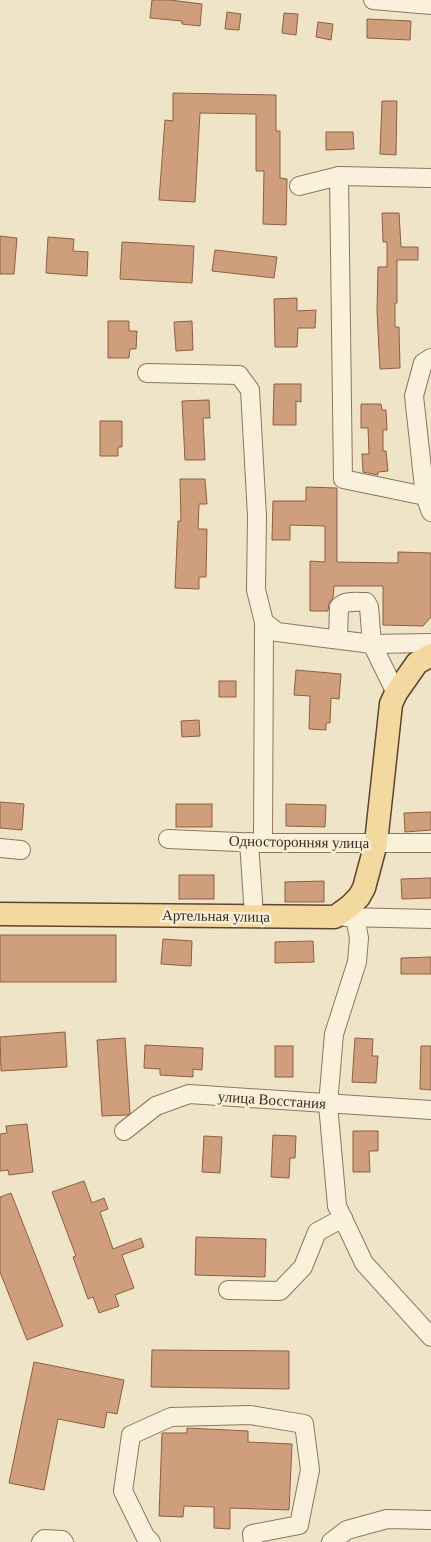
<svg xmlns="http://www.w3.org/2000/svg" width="431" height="1542" viewBox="0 0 431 1542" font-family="Georgia,serif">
  <rect width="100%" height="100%" fill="#f0e4c8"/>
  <g fill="#cf9f7d" stroke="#8d5f41">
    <path d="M152,0H170L202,4L200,26L182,24V21L150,18Z"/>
    <path d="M227,12L241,14L239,30L225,29Z"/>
    <path d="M284,13L298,14L296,35L282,33Z"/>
    <path d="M367,19L411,21L410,40L367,38Z"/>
    <path d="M318,22L333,24L331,40L316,37Z"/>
    <path d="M173,93L276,95V131H280V178L287,179L286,225L263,224L264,171H256V114L200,113L195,202L159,200L165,120L173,121Z"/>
    <path d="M382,101H397L396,155L380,154Z"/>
    <path d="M326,132H353L354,149L326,150Z"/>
    <path d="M382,213H399L401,247H418V260H397V303H395V327H399L400,368L380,369L377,311L378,267H387V242H383Z"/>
    <path d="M0,236L17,238L14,274H0Z"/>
    <path d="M48,237L74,239L73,251L88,252L87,276L46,273Z"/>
    <path d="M122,242L194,246L192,283L120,279Z"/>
    <path d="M215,250L277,257L274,278L212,271Z"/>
    <path d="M297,298V311L316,310L315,328H298L297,347H275L274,299Z"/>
    <path d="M108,321H129V331H137L136,349H130L129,358H108Z"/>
    <path d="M192,321L193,350L176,351L174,322Z"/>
    <path d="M274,384H301V402L296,401V425H273Z"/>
    <path d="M209,400L210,418H203L205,460H185L182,401Z"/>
    <path d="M361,404H381L382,410H386L387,430H383V451H386L388,471L378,472V475L363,472L362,454H369L368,428H361Z"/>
    <path d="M100,421H122V447H118V456H100Z"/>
    <path d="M180,479H205L207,504H199L198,529H207L206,577H199V589L175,588L178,521H181Z"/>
    <path d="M306,487L337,488V562L398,563V552L431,553V617L423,626L383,625V586H334L333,598L329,603L328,611H310V561L325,562V526L290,525V540H272L273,501H306Z"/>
    <path d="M296,670L341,674L339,699L331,698L330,723H326V730L309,729L310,696L294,695Z"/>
    <rect x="219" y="681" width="17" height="16"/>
    <path d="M199,720L200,736L182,737L181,721Z"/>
    <path d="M0,802L24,804L22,830L0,828Z"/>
    <rect x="176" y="804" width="36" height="23"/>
    <path d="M286,804L326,805L325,827L286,826Z"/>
    <path d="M431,812V830L405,832L404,813Z"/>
    <rect x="179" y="875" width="35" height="24"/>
    <path d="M431,878V898L402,899L401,879Z"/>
    <path d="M324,881V902H285V882Z"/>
    <rect x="0" y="935" width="116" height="47"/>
    <path d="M163,939L192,941L191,966L161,964Z"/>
    <path d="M313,941L314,962L275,963V942Z"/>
    <path d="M431,957V974H401V958Z"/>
    <path d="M65,1032L67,1067L1,1071L0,1037Z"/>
    <path d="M125,1038L130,1113L128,1115L102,1116L97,1040Z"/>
    <path d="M355,1038L373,1039L372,1056H378L376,1083L352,1082Z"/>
    <path d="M145,1045L203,1048L202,1070L193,1069V1077L160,1075V1069L144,1068Z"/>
    <rect x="275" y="1046" width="18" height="31"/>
    <path d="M421,1046H431V1090L420,1089Z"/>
    <path d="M27,1124L33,1172L9,1175L8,1170L0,1171V1134L7,1133L6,1126Z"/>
    <path d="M353,1131H378V1151H369L370,1172H353Z"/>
    <path d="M273,1135L296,1136L295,1158H290L289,1178L271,1177Z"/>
    <path d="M204,1136L222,1137L220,1173L202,1172Z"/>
    <path d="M84,1181L92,1203L104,1198L108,1209L100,1212L113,1249L141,1238L144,1247L122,1255L134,1288L115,1295L119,1306L99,1313L93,1297L88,1299L73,1257L76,1256L52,1192Z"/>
    <path d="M11,1193L63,1326L27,1340L0,1272V1197Z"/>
    <path d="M196,1237L266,1239L265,1277L195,1275Z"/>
    <path d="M152,1350L289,1351V1389L151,1387Z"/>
    <path d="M34,1362L124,1380L117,1414L107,1412L104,1428L58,1419L44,1490L9,1483Z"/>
    <path d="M187,1428L248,1431V1442L292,1444L289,1510L230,1508V1529L214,1528V1507L184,1506L183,1517L159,1516L162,1433H187Z"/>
  </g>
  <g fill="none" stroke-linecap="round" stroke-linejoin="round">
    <defs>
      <g id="minor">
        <path d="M373,0L431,5"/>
        <path d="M339,176L343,479L425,496"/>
        <path d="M299,186L339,176L431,178"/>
        <path d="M431,358L423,363L414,396L425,496L431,512"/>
        <path d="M147,373L239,375L250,390L257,516L256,590L264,622L277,632L372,644L396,693"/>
        <path d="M338,639L339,607C345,600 357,602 366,602L369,607L372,644L431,643"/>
        <path d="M168,839L263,843H431"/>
        <path d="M249,842L254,916"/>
        <path d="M263,843L264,622"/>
        <path d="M0,848L21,850"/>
        <path d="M345,917L431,919"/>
        <path d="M355,917L359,938L357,962L334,1034L328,1104L337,1206L364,1263L431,1337"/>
        <path d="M124,1131L156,1106L189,1094L431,1110"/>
        <path d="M228,1290L280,1291L303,1267L317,1232L343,1218"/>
        <path d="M41,1542L44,1539L62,1540L64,1542"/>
        <path d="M151,1542L145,1536L123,1491L131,1435L171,1417L250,1415L304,1424L310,1470L299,1525L252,1534L253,1542"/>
        <path d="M331,1542L347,1530L387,1519L431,1520"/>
      </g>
      <path id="major" d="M0,914L335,917L350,906L359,897L364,888L376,843L391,704L396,693L417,663L431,655"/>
    </defs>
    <use href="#minor" stroke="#8d765c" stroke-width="20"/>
    <use href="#major" stroke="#5b4430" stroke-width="25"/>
    <use href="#minor" stroke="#faf1dc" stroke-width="18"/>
    <use href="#major" stroke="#f3d9a0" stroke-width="22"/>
  </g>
  <g text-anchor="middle" stroke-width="5" stroke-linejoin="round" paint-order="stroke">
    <g font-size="15" fill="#3d2e20" stroke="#f7eed8">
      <text transform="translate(299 842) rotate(1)" y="5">Односторонняя улица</text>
      <text transform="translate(216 916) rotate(1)" y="5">Артельная улица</text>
      <text transform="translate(272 1100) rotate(4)" y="5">улица Восстания</text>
    </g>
  </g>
</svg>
